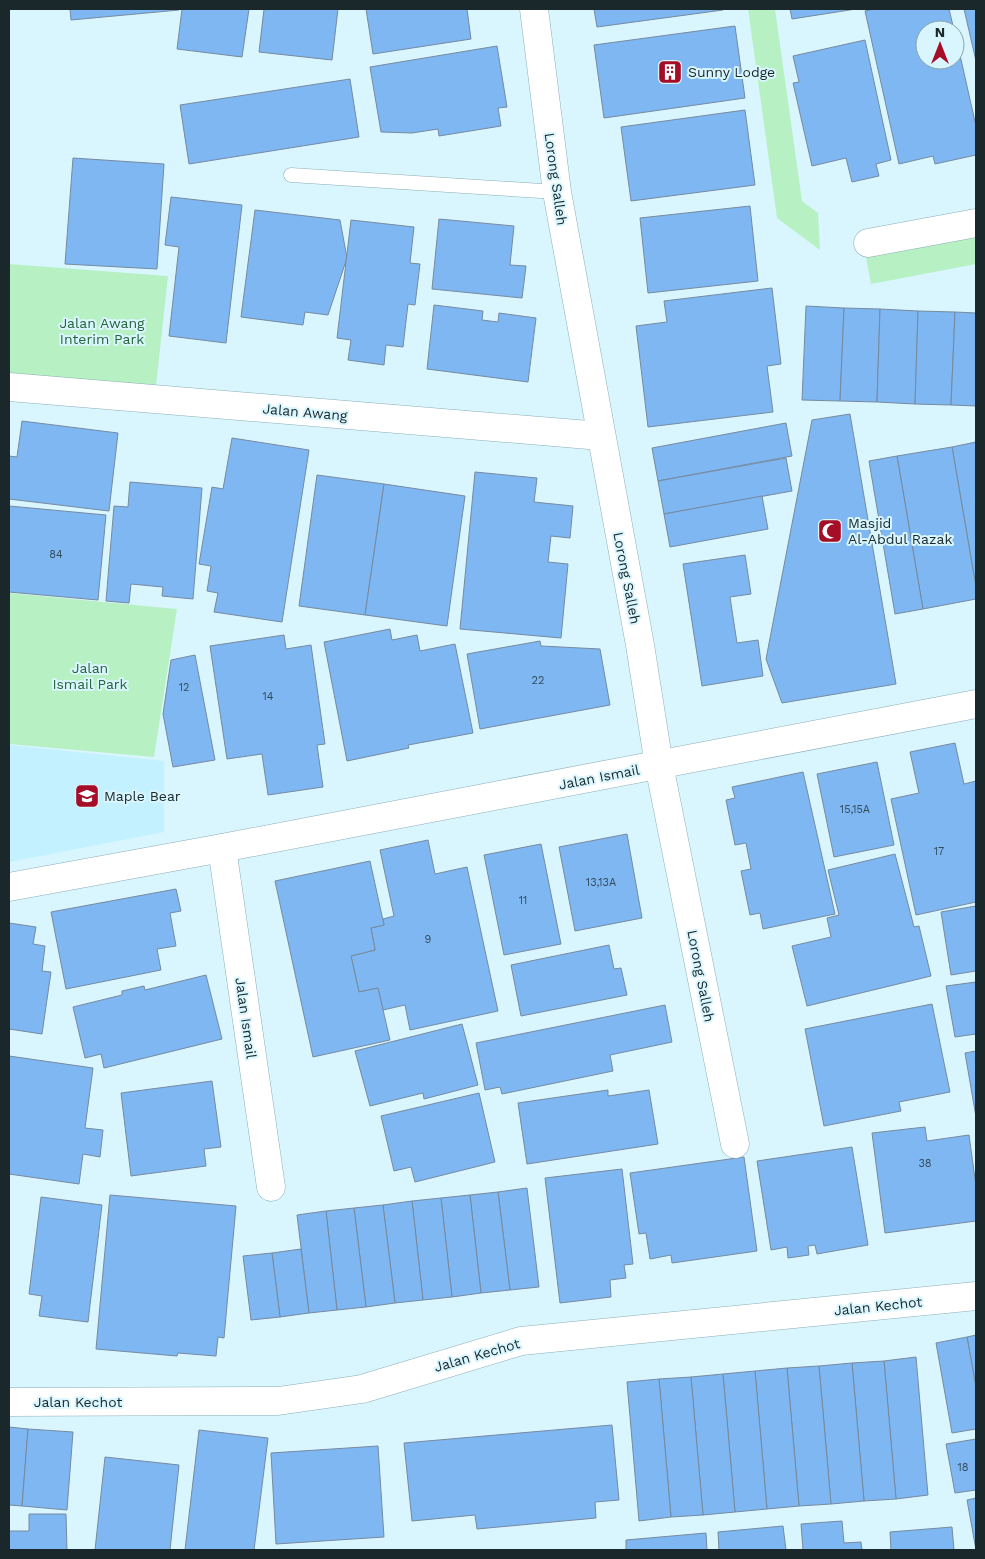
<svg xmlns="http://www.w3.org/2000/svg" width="985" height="1559" viewBox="0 0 985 1559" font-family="'Work Sans',sans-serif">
  <rect width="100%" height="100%" fill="#d9f6fe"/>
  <path fill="#c3f1ff" d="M9,745L164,761V832L9,862Z"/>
  <g fill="#b7f1c3">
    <path d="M748,9H775L802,201L818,213L820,250L777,218Z"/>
    <path d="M976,229V264L871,284L865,252Z"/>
    <path d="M9,264L168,276L155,395L9,383Z"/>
    <path d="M9,593L177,609L154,757L9,744Z"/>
  </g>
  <g fill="#7eb7f1" stroke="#768aa0">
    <path d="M70,9H178L179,10L71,20Z"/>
    <path d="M182,9H249L242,57L177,49Z"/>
    <path d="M264,9H338L332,60L259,52Z"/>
    <path d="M366,9H467L471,39L373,54Z"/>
    <path d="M594,9H723V10L597,27Z"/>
    <path d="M790,9H856L792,19Z"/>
    <path d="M874,9H949L954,30H925V60H955V33L976,126V155L935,164L933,156L899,164L865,11Z"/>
    <path d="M964,9H976V61Z"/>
    <path d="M735,26L745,98L604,118L594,45Z"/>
    <path d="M865,40L891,160L876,164L879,176L852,182L846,158L812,166L793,83L799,82L793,56Z"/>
    <path d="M497,46L507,107L498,108L501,126L439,136L438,129L412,133L381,132L370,67Z"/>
    <path d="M350,79L359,137L189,164L180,105Z"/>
    <path d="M745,110L755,185L631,201L621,127Z"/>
    <path d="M73,158L164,164L157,269L65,264Z"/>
    <path d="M171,197L242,205L226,343L169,336L179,247L165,245Z"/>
    <path d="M750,206L758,281L648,293L640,218Z"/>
    <path d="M255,210L340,220L347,258L328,315L305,312L303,325L241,317Z"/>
    <path d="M439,219L514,226L510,265L526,266L522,298L432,289Z"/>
    <path d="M351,220L414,227L410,263L420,264L415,305L408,304L403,347L386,345L384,365L348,360L351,340L337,338Z"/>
    <path d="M772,288L781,364L767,366L773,412L648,427L636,326L667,322L664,301Z"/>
    <path d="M434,305L483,311L482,320L498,322L499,313L536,318L528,382L427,369Z"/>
    <path d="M806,306L844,308L840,401L802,400Z"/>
    <path d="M844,308L880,309L877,402L840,401Z"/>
    <path d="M880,309L918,311L915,404L877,402Z"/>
    <path d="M918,311L955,312L951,405L915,404Z"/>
    <path d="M955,312L976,313V406L951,405Z"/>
    <path d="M850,414L896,684L782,703L766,659L812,420Z"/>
    <path d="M22,421L118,433L109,511L9,499V456L17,457Z"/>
    <path d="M786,423L792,456L658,481L652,448Z"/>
    <path d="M232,438L309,450L282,622L214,612L218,593L207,591L211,566L199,564L212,487L223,489Z"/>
    <path d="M976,442V587L952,447Z"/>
    <path d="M952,447L976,587V599L923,609L897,456Z"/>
    <path d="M897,456L923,609L895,614L869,461Z"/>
    <path d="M786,458L792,491L664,514L658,481Z"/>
    <path d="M475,472L537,478L534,502L573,506L570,538L551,536L548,562L568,564L561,638L460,629Z"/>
    <path d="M317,475L384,484L365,615L299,606Z"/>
    <path d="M130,482L202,488L193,599L162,596L163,587L131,584L129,603L106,601L114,506L128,507Z"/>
    <path d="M384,484L465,496L447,626L365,615Z"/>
    <path d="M762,496L768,529L670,547L664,514Z"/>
    <path d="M9,506L106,515L98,600L9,592Z"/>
    <path d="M745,555L751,594L730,597L737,643L758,640L763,676L702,686L683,564Z"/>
    <path d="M390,629L392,640L417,635L420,651L455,644L473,733L408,745L409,748L347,761L324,642Z"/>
    <path d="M284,635L286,649L311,645L325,744L317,745L323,787L268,795L262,754L227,759L210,646Z"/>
    <path d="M540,641L541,646L600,649L610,705L480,729L467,654Z"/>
    <path d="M195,655L215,760L173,767L163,714L171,660Z"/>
    <path d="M955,743L964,784L976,781V902L916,915L891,799L919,793L910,752Z"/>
    <path d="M877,762L894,845L834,857L817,774Z"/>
    <path d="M803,772L835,914L763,929L760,913L750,915L741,871L751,869L746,843L735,845L726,800L735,798L732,787Z"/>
    <path d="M627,834L642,918L575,931L559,847Z"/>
    <path d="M428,840L435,874L467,867L498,1011L410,1030L405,1005L383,1010L378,988L359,992L351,956L375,950L371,928L384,925L383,919L394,916L380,850Z"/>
    <path d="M541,844L561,944L504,955L484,855Z"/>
    <path d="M895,854L914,927L919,926L931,976L807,1006L792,946L831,937L827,918L839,915L828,870Z"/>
    <path d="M370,861L384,925L371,928L375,950L351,956L359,992L378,988L390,1040L313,1057L275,881Z"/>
    <path d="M176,889L181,911L170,913L176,946L157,949L161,970L66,989L51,912Z"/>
    <path d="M976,906V971L951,975L941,912Z"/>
    <path d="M9,923L36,927L33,944L45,946L42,971L51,972L42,1034L9,1029Z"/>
    <path d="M609,945L614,969L621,968L627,995L521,1016L511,965Z"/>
    <path d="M206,975L222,1039L104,1068L101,1054L85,1058L73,1007L122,995V991L144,986L145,990Z"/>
    <path d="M976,982V1034L955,1037L946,986Z"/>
    <path d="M932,1004L950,1092L899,1102L901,1111L824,1126L805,1029Z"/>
    <path d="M665,1005L672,1042L610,1055L613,1071L502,1094L500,1087L485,1090L476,1043Z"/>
    <path d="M462,1024L478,1085L424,1099L423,1093L370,1106L355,1051Z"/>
    <path d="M976,1051V1117L965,1053Z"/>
    <path d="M9,1056L93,1068L85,1128L103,1130L100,1157L83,1154L79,1184L9,1174Z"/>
    <path d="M212,1081L221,1147L204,1149L206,1166L131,1176L121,1093Z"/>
    <path d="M608,1090V1096L649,1090L658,1144L527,1164L518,1103Z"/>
    <path d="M479,1093L495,1162L415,1182L411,1167L394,1171L381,1116Z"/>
    <path d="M925,1127L927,1141L969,1135L976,1186V1221L885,1233L872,1133Z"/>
    <path d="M852,1147L868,1245L817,1254L815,1245L808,1246L809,1255L788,1258L787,1247L771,1250L757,1161Z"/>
    <path d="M744,1157L757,1251L672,1263L671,1255L650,1259L646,1233L639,1234L630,1173Z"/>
    <path d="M622,1169L633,1264L624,1265L626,1278L610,1280L611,1297L560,1303L545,1178Z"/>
    <path d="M527,1188L539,1287L510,1290L498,1192Z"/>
    <path d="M498,1192L510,1290L481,1293L470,1195Z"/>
    <path d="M110,1195L236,1206L224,1338L218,1337L216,1356L178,1353L177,1356L96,1349Z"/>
    <path d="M470,1195L481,1293L452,1297L441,1198Z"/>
    <path d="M41,1197L102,1205L88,1322L39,1316L42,1296L29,1294Z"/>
    <path d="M441,1198L452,1297L423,1300L412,1201Z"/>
    <path d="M412,1201L423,1300L395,1303L383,1205Z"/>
    <path d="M383,1205L395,1303L366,1307L354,1208Z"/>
    <path d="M354,1208L366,1307L337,1310L326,1211Z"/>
    <path d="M326,1211L337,1310L309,1313L297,1215Z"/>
    <path d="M301,1249L309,1313L280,1317L272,1253Z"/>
    <path d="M272,1253L280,1317L251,1320L243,1256Z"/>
    <path d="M976,1335V1387L967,1337Z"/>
    <path d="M967,1337L976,1387V1429L952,1433L936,1343Z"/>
    <path d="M916,1357L928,1495L896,1499L884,1361Z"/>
    <path d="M884,1361L896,1499L864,1501L852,1363Z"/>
    <path d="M852,1363L864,1501L831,1504L819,1366Z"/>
    <path d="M819,1366L831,1504L799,1506L787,1368Z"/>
    <path d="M787,1368L799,1506L767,1509L755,1371Z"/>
    <path d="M755,1371L767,1509L735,1512L723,1374Z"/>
    <path d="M723,1374L735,1512L703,1515L691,1377Z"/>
    <path d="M691,1377L703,1515L671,1517L659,1379Z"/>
    <path d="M659,1379L671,1517L639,1521L627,1382Z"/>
    <path d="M612,1425L619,1500L595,1502L596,1518L477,1529L475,1515L412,1521L404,1443Z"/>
    <path d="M9,1427L28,1429L22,1506L9,1505Z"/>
    <path d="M28,1429L73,1432L67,1510L22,1506Z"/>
    <path d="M199,1430L268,1438L254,1550H185Z"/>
    <path d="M976,1439V1490L955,1493L946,1444Z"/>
    <path d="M378,1446L384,1537L276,1544L271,1453Z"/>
    <path d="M105,1457L179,1465L170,1550H95Z"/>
    <path d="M976,1498V1550L967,1500Z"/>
    <path d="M29,1514H66L67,1550H9V1531H29Z"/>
    <path d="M842,1521L844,1543L861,1542L862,1550H803L801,1524Z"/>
    <path d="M783,1526L786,1550H719L718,1532Z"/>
    <path d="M952,1527L954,1550H891L890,1532Z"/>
    <path d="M706,1533L707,1550H626V1540Z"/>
  </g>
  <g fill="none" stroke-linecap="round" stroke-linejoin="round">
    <defs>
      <path id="lane" d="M291,175L557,192"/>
      <g id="street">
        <path d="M534,9L557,192L640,645L659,765L735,1144"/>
        <path d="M868,243L976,223"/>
        <path d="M9,387L601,436"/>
        <path d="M222,848L271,1187"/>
        <path d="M9,887L222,848L976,704"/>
        <path d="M9,1402L278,1401L362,1389L521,1341L976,1296"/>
      </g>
    </defs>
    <use href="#lane" stroke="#8baeb8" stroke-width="15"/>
    <use href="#street" stroke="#8baeb8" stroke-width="29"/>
    <use href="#lane" stroke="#fff" stroke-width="14"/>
    <use href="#street" stroke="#fff" stroke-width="28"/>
  </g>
  <defs>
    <symbol id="building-square" viewBox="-11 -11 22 22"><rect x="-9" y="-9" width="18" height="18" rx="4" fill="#a60d27" stroke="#d9f6fe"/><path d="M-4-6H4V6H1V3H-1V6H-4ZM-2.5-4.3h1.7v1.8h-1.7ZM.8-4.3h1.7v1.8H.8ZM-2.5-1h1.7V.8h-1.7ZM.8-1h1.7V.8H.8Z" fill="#fff"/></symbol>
    <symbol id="mosque-square" viewBox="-11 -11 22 22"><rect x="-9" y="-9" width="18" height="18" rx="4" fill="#a60d27" stroke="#d9f6fe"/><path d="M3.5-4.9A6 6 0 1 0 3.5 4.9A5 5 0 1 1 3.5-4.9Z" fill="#fff"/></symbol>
    <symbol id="school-square" viewBox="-11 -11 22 22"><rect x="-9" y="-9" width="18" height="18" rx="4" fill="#a60d27" stroke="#d9f6fe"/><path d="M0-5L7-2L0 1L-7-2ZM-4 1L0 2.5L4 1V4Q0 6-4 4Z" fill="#fff"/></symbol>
  </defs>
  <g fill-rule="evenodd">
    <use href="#building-square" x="656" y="58" width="28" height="28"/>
    <use href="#mosque-square" x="816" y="517" width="28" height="28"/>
    <use href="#school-square" x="73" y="782" width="28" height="28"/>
  </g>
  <g text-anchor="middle" stroke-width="4" stroke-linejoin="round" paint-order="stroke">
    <g font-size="11" fill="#334c5d">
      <text x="56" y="558">84</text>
      <text x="538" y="684">22</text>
      <text x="184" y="691">12</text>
      <text x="268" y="700">14</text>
      <text x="855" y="813">15,15A</text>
      <text x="939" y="855">17</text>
      <text x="601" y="886">13,13A</text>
      <text x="523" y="904">11</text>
      <text x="428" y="943">9</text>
      <text x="925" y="1167">38</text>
      <text x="963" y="1471">18</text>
    </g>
    <g font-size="14" fill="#1a282c" stroke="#d9f6fe" text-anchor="start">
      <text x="688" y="77">Sunny Lodge</text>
      <text x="848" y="528">Masjid<tspan x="848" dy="16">Al-Abdul Razak</tspan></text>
      <text x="104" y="801">Maple Bear</text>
    </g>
    <g font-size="14" fill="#1a282c" stroke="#d9f6fe">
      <text transform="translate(556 179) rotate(82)" y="5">Lorong Salleh</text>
      <text transform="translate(305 412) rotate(5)" y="5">Jalan Awang</text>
      <text transform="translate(627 578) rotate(79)" y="5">Lorong Salleh</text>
      <text transform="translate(599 777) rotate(-11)" y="5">Jalan Ismail</text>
      <text transform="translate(701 976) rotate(79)" y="5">Lorong Salleh</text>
      <text transform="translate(246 1018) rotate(82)" y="5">Jalan Ismail</text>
      <text transform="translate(878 1306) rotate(-6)" y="5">Jalan Kechot</text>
      <text transform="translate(477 1355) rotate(-16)" y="5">Jalan Kechot</text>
      <text x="78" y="1407">Jalan Kechot</text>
    </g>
    <g font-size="14" fill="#27653a" stroke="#d9f6fe">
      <text x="102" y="328">Jalan Awang<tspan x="102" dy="16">Interim Park</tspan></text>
      <text x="90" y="673">Jalan<tspan x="90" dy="16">Ismail Park</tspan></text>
    </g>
  </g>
  <rect width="985" height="1559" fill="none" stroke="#1a282c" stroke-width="20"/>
  <g transform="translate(940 45)"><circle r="24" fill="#d9f6fe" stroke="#8da4aa"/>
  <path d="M0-4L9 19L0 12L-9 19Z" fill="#a60d27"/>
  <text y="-8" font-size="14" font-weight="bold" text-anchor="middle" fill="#1a282c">N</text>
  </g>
</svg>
